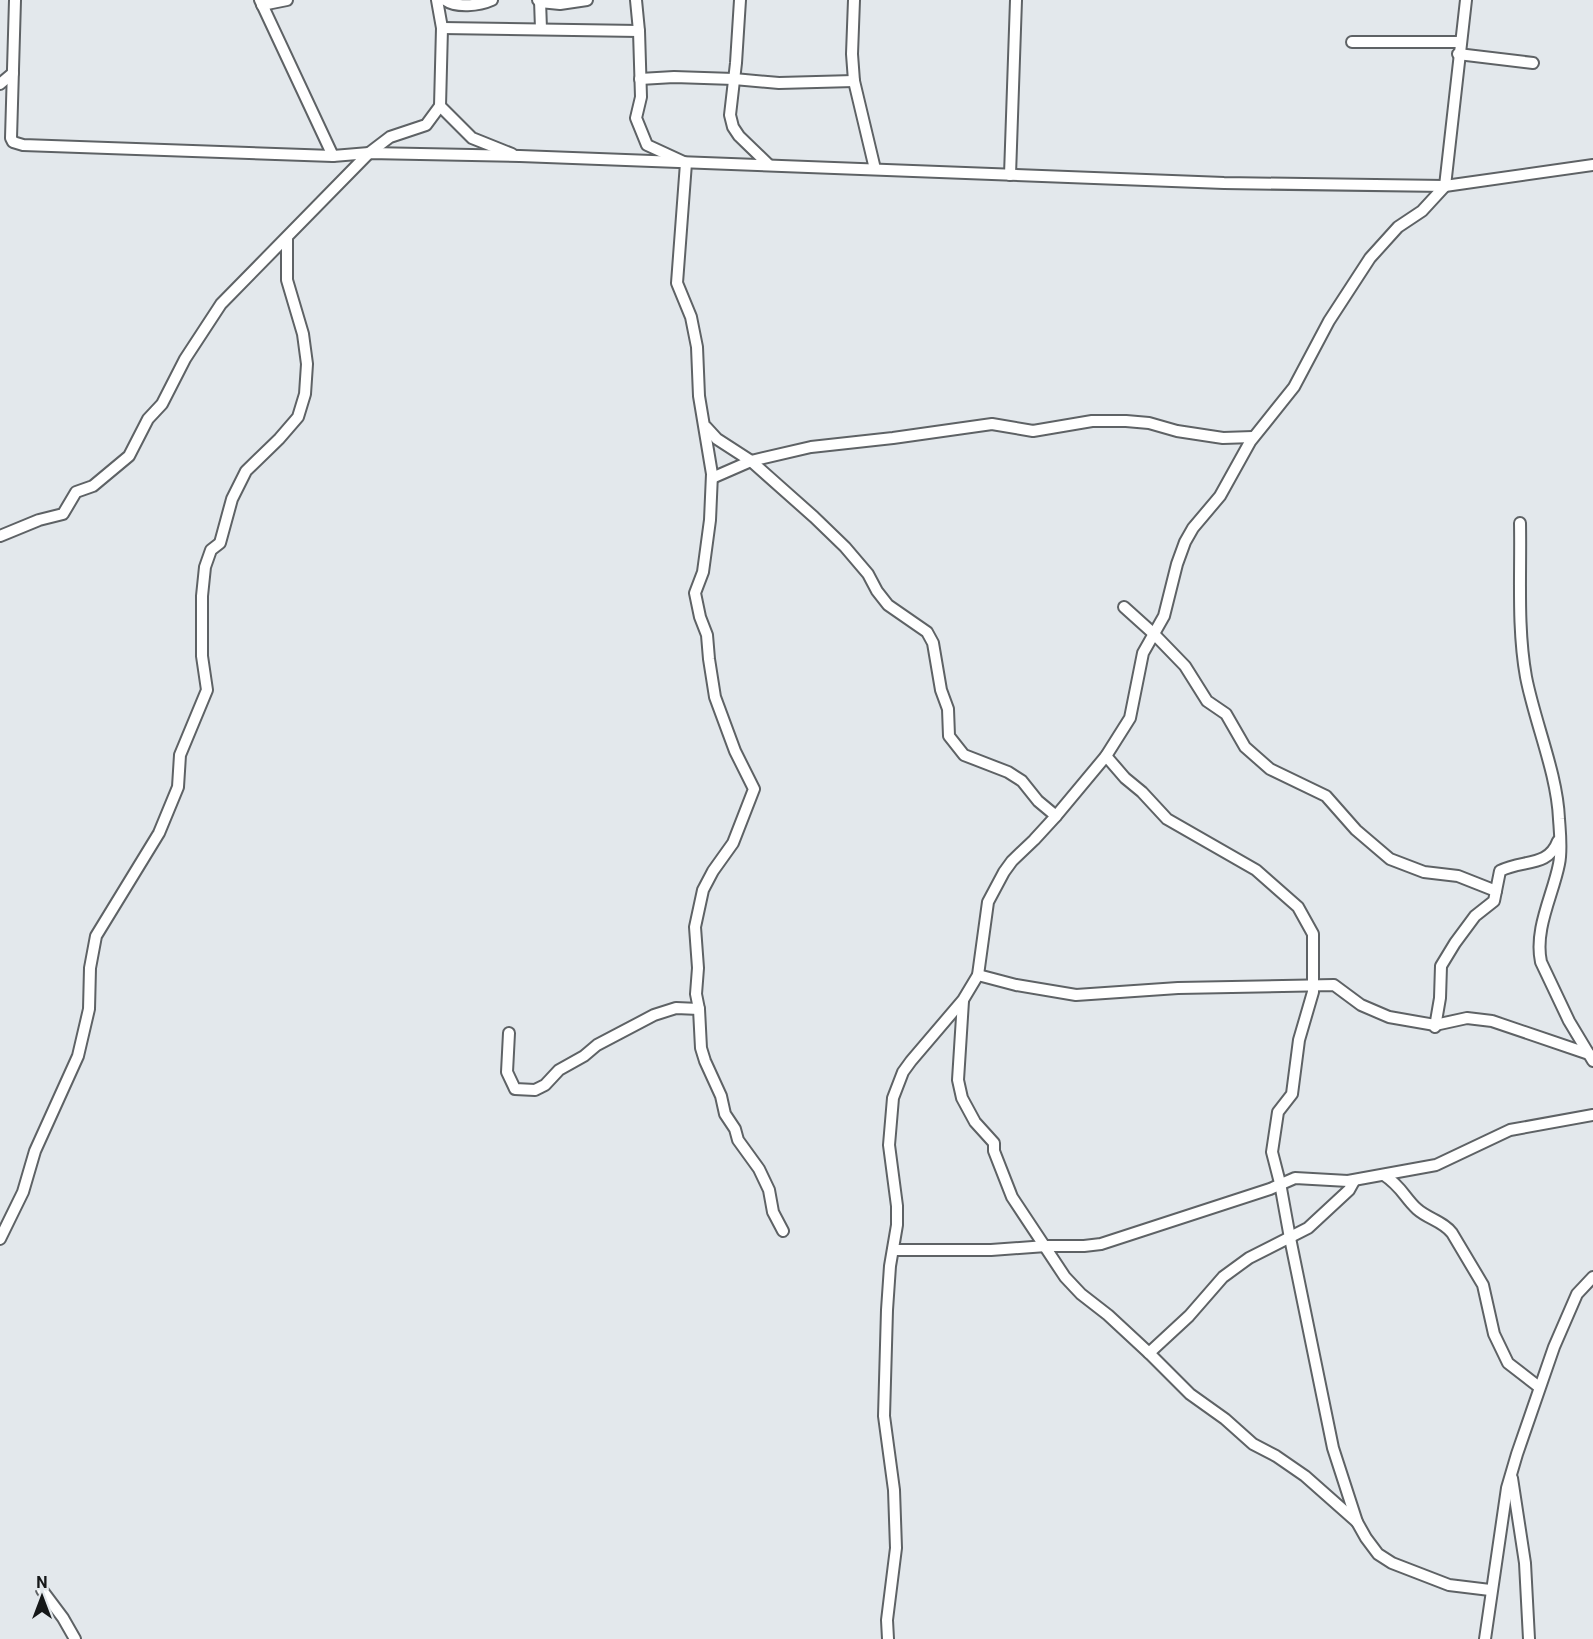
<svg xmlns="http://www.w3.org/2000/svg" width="1593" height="1639" viewBox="0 0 1593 1639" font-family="Roboto,sans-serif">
  <rect width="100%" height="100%" fill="#e3e8ec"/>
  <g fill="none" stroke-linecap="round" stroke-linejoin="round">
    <defs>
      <g id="minor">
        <path d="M15,0L11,138L13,142L23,145L333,156L369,153L520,156L1224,183L1445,186L1593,165"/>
        <path d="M260,0L333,156"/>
        <path d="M437,0L442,28L440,106L472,138L512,154"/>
        <path d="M445,0C456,8 479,6 492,0"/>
        <path d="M538,0L540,2L560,4L587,0"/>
        <path d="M540,0L541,29"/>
        <path d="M636,0L639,31L641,97L636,118L647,145L686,163L677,283L691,317L697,347L699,396L712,474L710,520L703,572L695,593L700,617L707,635L709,659L715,697L735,751L754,789L733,843L713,871L703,890L695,927L698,968L696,994L699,1009L701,1048L705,1061L721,1096L725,1114L735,1129L738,1140L759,1169L769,1190L773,1212L783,1231"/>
        <path d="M740,0L736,63L730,115L733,127L739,136L769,165"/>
        <path d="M854,0L852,54L854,81L875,169"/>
        <path d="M262,5L287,0"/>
        <path d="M442,28L639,31"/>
        <path d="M1352,42H1460"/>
        <path d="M1458,54L1533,63"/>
        <path d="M640,79L674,77L734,79L779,83L854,81"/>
        <path d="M0,84L13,73"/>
        <path d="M1010,175L1016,0"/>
        <path d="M706,427L717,439L751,461L814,517L845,547L868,574L877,591L888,605L927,632L933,643L941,690L948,709L949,736L964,755L1008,772L1022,781L1038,801L1056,816"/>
        <path d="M712,478L751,461L811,447L893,438L992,424L1033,431L1092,421H1126L1149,423L1177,431L1223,438L1253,437"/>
        <path d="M1520,523C1521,574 1517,627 1526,677C1535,723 1557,773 1559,819C1560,833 1562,850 1559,864C1553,895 1534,929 1541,962L1569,1021L1593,1061"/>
        <path d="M0,536L39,520L63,514L76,492L93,486L129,456L148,419L162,404L185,359L221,304L369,153L390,137L426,125L440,106"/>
        <path d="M1124,607L1154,634L1185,666L1207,701L1226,714L1245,747L1270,769L1326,796L1356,830L1390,859L1424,872L1458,876L1496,891"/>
        <path d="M1106,756L1125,778L1142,792L1167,819L1256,870L1298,907L1313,934V992L1299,1040L1292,1094L1278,1112L1272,1152L1280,1183L1290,1238L1333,1448L1357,1522L1366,1538L1378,1554L1392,1563L1449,1585L1490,1590"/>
        <path d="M978,975L1016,985L1076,995L1178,988L1334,985L1361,1005L1389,1017L1435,1025L1467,1018L1492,1021L1589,1054"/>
        <path d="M963,1001L958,1080L962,1098L975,1122L994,1143V1151L1012,1197L1065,1277L1081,1294L1108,1315L1149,1353L1190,1394L1225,1419L1253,1444L1276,1456L1305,1476L1357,1522"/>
        <path d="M1435,1027L1440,998L1441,966L1455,943L1475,916L1494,901L1500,871C1522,859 1548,868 1558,841"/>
        <path d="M509,1033L507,1072L515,1089L535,1090L545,1085L559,1070L584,1056L597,1045L654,1015L676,1008L699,1009"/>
        <path d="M1384,1175C1402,1187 1404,1197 1417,1209C1428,1219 1443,1221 1452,1233L1483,1285L1494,1334L1508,1363L1539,1387"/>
        <path d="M0,1239L23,1192L35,1151L78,1056L89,1009L90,968L96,936L159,833L178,787L180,755L207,690L202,656V596L205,567L211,550L220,543L232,499L246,471L279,439L298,417L305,394L307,364L303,334L287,280V238"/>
        <path d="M893,1250H991L1046,1246H1084L1101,1244L1270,1189L1295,1178L1348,1181L1436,1165L1510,1130L1593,1115"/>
        <path d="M1149,1353L1189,1316L1223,1277L1249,1258L1308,1228L1349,1190L1354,1181"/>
        <path d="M1512,1478L1525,1563L1529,1639"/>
        <path d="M42,1590L63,1618L75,1639"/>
        <path d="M888,1639L887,1620L896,1548L894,1490L884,1416L887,1310L890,1266L897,1225V1206L889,1145L893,1098L903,1072L911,1061L963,1000L978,975L988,902L1004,872L1012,861L1034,840L1056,816L1106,756L1130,718L1143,653L1164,616L1177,564L1185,542L1193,528L1220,496L1250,442L1294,387L1329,321L1370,258L1398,227L1422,211L1445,186L1466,0"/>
        <path d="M1485,1639L1507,1488L1517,1454L1554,1347L1577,1294L1593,1277"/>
      </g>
    </defs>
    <use href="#minor" stroke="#5e6265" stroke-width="14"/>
    <use href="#minor" stroke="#fff" stroke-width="10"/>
  </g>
  <g transform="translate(42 1597)" stroke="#e3e8ec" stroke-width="4.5" paint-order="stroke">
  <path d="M0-4.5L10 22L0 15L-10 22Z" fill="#151718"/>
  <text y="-9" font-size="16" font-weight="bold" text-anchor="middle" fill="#151718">N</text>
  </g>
</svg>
